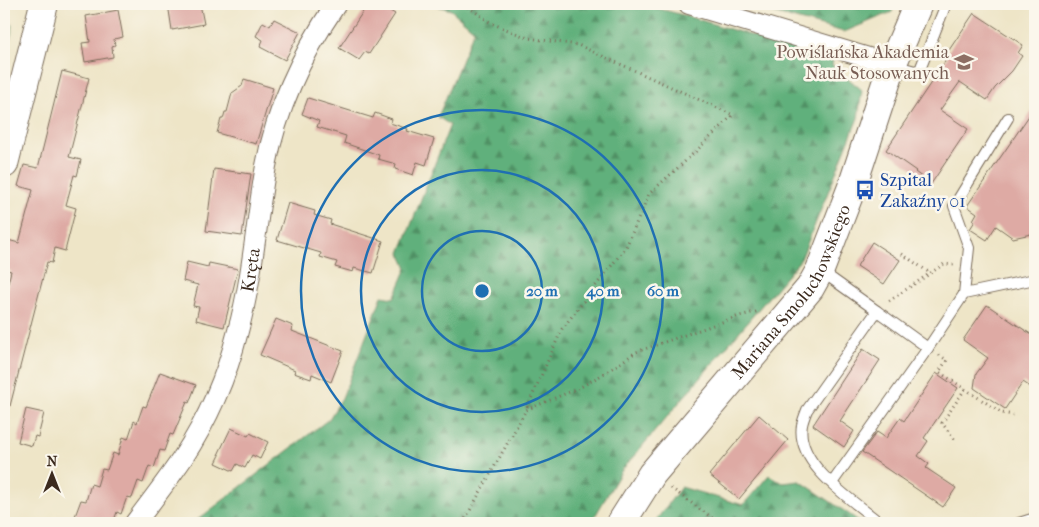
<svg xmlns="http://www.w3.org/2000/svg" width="1039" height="527" viewBox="0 0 1039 527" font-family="'IM FELL French Canon',serif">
  <defs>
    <pattern id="forest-firs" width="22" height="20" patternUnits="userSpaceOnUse" patternTransform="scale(1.25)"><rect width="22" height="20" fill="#60b07b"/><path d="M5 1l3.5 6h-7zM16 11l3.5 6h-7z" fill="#508f64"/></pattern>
    <pattern id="garden-dots" width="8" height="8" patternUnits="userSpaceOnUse" patternTransform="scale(1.25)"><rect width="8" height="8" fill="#75cc91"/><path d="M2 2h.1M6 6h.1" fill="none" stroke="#66af7d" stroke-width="1.8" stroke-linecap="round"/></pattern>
  </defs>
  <rect width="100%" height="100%" fill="#fbf7ec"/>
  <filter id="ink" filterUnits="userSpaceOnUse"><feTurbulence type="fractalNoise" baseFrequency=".02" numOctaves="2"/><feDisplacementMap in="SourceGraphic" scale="10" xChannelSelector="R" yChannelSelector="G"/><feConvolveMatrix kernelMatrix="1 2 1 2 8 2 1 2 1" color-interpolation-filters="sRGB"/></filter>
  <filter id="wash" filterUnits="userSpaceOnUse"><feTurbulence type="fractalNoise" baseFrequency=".0096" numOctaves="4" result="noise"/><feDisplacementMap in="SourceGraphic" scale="20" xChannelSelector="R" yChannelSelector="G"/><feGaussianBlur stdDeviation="1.12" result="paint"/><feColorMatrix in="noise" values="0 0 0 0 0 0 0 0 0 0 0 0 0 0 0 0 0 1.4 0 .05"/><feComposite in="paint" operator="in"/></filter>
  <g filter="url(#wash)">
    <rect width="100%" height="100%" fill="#eee5c7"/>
    <g fill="url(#forest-firs)" stroke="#4e6d4c">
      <path d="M431,4H641L683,15L833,60L832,65L862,90L858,118L801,259L622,470L591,523H198L196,521L329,419L342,398L382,296L394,298L407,268L400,253L450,125L438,117L474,30L451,10Z"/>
      <path d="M739,4H895L892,12L844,32Z"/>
      <path d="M769,475L783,483L800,481L862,523H654L681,487L743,505Z"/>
    </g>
    <path fill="url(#garden-dots)" stroke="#587b58" d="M4,15L13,26L4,63Z"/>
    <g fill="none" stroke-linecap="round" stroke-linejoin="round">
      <path stroke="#65c2e3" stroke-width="6" d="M4,28L7,17"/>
    </g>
    <g id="blocks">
      <g fill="#deaaa4">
        <path d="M168,4H200L204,24L172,30Z"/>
        <path d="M368,4H379L395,14L369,54L365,52L359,60L339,48Z"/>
        <path d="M118,10L123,37L114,39L115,45L112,46L113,57L85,62L82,43L90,42L86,16Z"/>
        <path d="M974,13L1023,45L1018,53L1022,56L1012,71L995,88L987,100L960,82L940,110L968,129L931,184L915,172L916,171L886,150L948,57L945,56Z"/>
        <path d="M274,19L300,32L285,60L260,47L263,40L256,36L263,22L270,26Z"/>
        <path d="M62,71L89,78L69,157L81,160L77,176L74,175L66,205L76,208L65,251L55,248L52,263L47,262L10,406L4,405V300L11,271L4,269V239L19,243L33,190L18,186L24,165L38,168Z"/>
        <path d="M244,79L273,88L256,144L217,133L221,119H223L225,112H227L232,93L242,86Z"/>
        <path d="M308,98L373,118L375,113L392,119L390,123L408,129L407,131L434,139L426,165L417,162L413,175L395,169L396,164L378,159L379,155L344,143L346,136L317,127L319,121L302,114Z"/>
        <path d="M1035,107V228L1031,234L1013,238L996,226L987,240L970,229L975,221L973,220L977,213L967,206Z"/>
        <path d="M214,169L251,174L242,236L206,231Z"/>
        <path d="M288,203L315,211L314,215L331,220L330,224L383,241L373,273L354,268L353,272L335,267L337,262L320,257L321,253L277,240Z"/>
        <path d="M872,242L900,260L884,284L857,266Z"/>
        <path d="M187,262L208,267L209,263L238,269L224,327L196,320L199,307L193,306L198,285L183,281Z"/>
        <path d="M987,305L1035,337V390L1023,382L1005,409L974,388L976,374L988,358L963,340Z"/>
        <path d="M276,319L293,326L292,331L343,351L331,382L312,374L311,379L294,373L295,370L260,355Z"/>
        <path d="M863,349L880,360L840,421L854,431L844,447L813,425Z"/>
        <path d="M160,372L196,385L189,403L187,402L173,435L170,434L164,451L160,450L154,468L149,466L143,483L138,481L132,498L127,497L121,514L117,512L113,523H88L74,519L81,500L86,501L91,484L97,486L102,469L107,470L113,453L118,455L123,437L128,439L134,421L137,423L143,406L146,407Z"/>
        <path d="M936,373L958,388L924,438L928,441L918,456L929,464L926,468L956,488L943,507L862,452L877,432L886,438L900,418L904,421Z"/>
        <path d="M26,409L44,413L38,437L35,436L32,446L18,442Z"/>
        <path d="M759,415L788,440L739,499L709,475Z"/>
        <path d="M231,428L248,436L250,433L268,442L260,459L252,455L245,468L237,464L233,471L216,463L220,455H218Z"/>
      </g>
    </g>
  </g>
  <g filter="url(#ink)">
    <use href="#blocks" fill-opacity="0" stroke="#7a6b59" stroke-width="1"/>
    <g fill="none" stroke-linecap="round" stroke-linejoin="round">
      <defs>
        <g id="lane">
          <path d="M893,65L919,72L946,4"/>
          <path d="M821,271L877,311L807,410C805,415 803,420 802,425C795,465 854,501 880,523"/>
          <path d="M964,294L1035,279"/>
          <path d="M877,311L928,348L964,294L969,248L954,206L1008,118"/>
          <path d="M832,483L928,348"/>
          <path d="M1019,523L1035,518"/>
        </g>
        <g id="street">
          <path d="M689,4L892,65"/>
          <path id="s1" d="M135,523C151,502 167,481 182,459C207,421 227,375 238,331C253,277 256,221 266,166C277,106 302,54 336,4"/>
        </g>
        <g id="secondary">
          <path d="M4,164L44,4"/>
          <path id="s2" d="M621,523L652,474L810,288L820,270L852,187L892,65L918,4"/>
        </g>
      </defs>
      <use href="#lane" stroke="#7a6b59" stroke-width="12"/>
      <use href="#street" stroke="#7a6b59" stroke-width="22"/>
      <use href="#secondary" stroke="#7a6b59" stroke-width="30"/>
      <g stroke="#7a6b59" stroke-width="3" stroke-dasharray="1 4" stroke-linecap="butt">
        <path d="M464,4L491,23L528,38L578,45L733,115L693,154L649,194L626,247L562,329L526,410"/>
        <path d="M902,254L930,273"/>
        <path d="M889,301L944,264L954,265"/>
        <path d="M939,355L947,360L939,372L965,389L942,423L956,441"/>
        <path d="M965,389L1002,413L1013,415"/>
        <path d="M671,488L719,523"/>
        <path d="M463,523L526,410L579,388L610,370L636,352L739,316L760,311"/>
      </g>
      <use href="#lane" stroke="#fff" stroke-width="10"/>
      <use href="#street" stroke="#fff" stroke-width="20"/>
      <use href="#secondary" stroke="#fff" stroke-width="28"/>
    </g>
  </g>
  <g fill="none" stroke="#1f6fb2" stroke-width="2.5">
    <circle cx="482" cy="291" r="60"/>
    <circle cx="482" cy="291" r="121"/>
    <circle cx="482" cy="291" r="181"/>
  </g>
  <defs>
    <symbol id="university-bare" viewBox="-9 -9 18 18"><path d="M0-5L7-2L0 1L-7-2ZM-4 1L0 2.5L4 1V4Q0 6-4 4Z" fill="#8d6e63" stroke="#fbf7ec" stroke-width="2.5" paint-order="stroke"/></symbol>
    <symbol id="bus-bare" viewBox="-9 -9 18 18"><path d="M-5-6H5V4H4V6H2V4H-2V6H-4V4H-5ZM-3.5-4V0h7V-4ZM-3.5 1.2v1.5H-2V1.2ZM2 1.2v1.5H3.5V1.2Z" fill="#1a4fb4" stroke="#fbf7ec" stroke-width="2.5" paint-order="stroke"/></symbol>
  </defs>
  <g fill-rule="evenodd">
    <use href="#university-bare" x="950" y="48" width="28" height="28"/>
    <use href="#bus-bare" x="851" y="176" width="28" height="28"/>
  </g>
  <g text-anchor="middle" stroke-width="5" stroke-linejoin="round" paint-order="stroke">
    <g font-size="18" fill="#785e54" stroke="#fbf7ec" text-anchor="end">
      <text x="949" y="58">Powiślańska Akademia<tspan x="949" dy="21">Nauk Stosowanych</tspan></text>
    </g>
    <g font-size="18" fill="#164399" stroke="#fbf7ec" text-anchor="start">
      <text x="880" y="186">Szpital<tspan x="880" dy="21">Zakaźny 01</tspan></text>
    </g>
    <g font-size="18" fill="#3b2a1e" stroke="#fbf7ec">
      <text dy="6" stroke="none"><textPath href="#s1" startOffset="282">Kręta</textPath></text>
      <text dy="6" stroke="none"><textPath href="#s2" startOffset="289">Mariana Smoluchowskiego</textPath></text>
    </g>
  </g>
  <circle cx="482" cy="291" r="8" fill="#1f6fb2" stroke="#fbf7ec" stroke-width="2.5"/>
  <g font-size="15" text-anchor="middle" font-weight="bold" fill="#1f6fb2" stroke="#fbf7ec" stroke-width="5" stroke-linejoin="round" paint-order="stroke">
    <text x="542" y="296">20 m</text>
    <text x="603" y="296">40 m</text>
    <text x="663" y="296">60 m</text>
  </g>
  <rect width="1039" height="527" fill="none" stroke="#fbf7ec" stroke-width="20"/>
  <g transform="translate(52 474)" stroke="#fbf7ec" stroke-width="4" paint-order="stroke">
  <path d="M0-4L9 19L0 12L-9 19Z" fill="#3b2a1e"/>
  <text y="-8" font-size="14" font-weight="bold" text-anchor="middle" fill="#3b2a1e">N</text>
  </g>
</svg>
